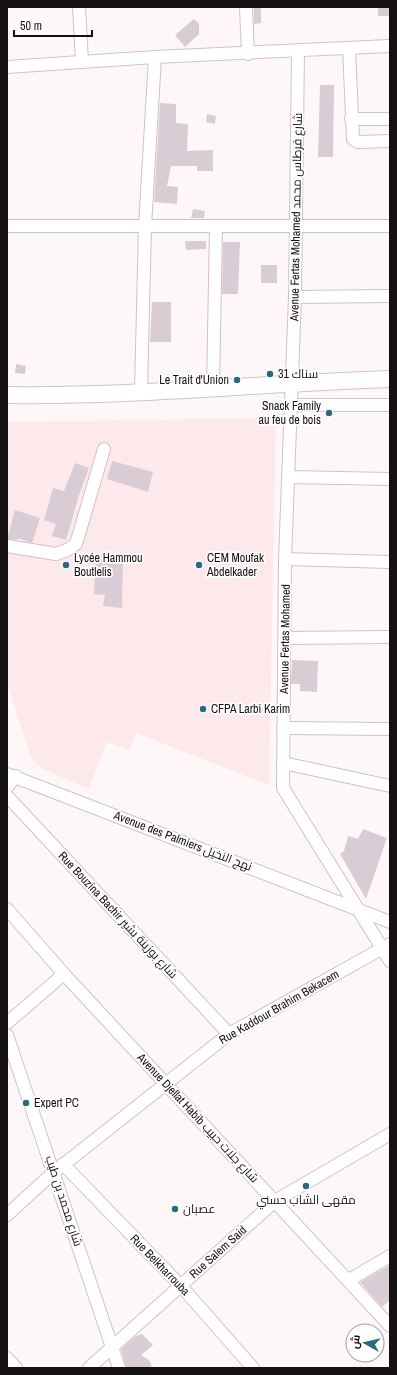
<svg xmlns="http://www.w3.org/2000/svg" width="397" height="1375" viewBox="0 0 397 1375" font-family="'Archivo Narrow',Cairo,sans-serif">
  <rect width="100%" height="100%" fill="#fef7f8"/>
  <path fill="#fde8eb" d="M276,418L269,785L136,733L129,750L107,742L89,789L41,768L31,758L7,683V422Z"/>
  <g fill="#daccd5">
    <path d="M254,7H261V23L254,24Z"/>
    <rect x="378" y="7" width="12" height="9"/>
    <path d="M194,19L199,24V34L185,47L175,35Z"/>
    <path d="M320,85H334L333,157H318Z"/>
    <path d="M160,103L176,104V123L188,124L187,151L213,150V171H197V166H171L167,186L178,187L177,204L154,202Z"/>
    <path d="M207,114L216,116L215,124L206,122Z"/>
    <path d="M193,209L205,211L204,218H191Z"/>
    <path d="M185,241H206V249L186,250Z"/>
    <path d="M223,242H240L238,294H222Z"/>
    <rect x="261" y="265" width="16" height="18"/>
    <path d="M152,302H171V342H150Z"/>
    <path d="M16,364L26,366L25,374L15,373Z"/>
    <path d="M112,461L153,472L148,492L107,479Z"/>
    <path d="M75,463L89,468L79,495L66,540L52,536L56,524L44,520L53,488L64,491Z"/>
    <path d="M15,510L40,518L32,543L17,538V540L7,539Z"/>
    <path d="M96,555L123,556L122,608L103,606L105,595L94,594Z"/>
    <path d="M292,660L318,661L317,692L300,691V684H291Z"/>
    <path d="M363,829L387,838L366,899L340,854L344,851L348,836L358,839Z"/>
    <path d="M390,1265V1300L382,1307L360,1282Z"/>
    <path d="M142,1334L153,1345L141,1355L150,1361L152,1368H126L121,1349L136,1336Z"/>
  </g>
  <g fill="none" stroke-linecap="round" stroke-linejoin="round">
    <defs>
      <g id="minor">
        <path d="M79,7L82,61"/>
        <path d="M246,7L248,54"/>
        <path d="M349,48L353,139L358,142L390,141"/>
        <path d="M298,51L295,297L285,559L283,788L390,961"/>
        <path d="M7,67L155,57L390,46"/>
        <path d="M351,119H390"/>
        <path d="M7,226H390"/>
        <path d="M295,297L390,296"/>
        <path d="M213,388L216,227"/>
        <path d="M141,391L145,226L155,57"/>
        <path d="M291,405H390"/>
        <path d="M289,477L390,479"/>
        <path d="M7,546L56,554L67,550L76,544L104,449"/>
        <path d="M285,559L390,562"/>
        <path d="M285,638L390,637"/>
        <path d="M283,728L390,729"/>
        <path d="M283,763L390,786"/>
        <path d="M7,774L390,922"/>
        <path d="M7,787L16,776"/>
        <path d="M7,796L229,1034"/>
        <path d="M7,909L64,974L390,1326"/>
        <path d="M7,1023L64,974"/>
        <path d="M7,1035L119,1368"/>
        <path d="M63,1164L181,1286L253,1368"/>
        <path d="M7,1215L54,1172L229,1034L390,944"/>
        <path d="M349,1280L390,1256"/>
        <path d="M7,1358L16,1368"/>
        <path d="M89,1368L275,1201L390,1134"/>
      </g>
      <path id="major" d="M7,395C135,397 263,383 390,379"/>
    </defs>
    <use href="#minor" stroke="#d2c1c4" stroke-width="14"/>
    <use href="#major" stroke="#d2c1c4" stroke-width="18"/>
    <use href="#minor" stroke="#fff" stroke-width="12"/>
    <use href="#major" stroke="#fff" stroke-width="16"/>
  </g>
  <g fill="#2a6a7f" stroke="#fff" stroke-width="1.5">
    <circle cx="270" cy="374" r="4"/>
    <circle cx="237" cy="380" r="4"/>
    <circle cx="329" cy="413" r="4"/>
    <circle cx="66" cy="565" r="4"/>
    <circle cx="199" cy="565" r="4"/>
    <circle cx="203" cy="709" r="4"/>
    <circle cx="26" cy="1103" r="4"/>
    <circle cx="306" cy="1186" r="4"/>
    <circle cx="175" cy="1209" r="4"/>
  </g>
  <g text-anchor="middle" stroke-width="3.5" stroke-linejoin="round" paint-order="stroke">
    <g font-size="12" fill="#151011" stroke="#fff">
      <text transform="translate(296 217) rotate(-89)" y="4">Avenue Fertas Mohamed شارع فرطاس محمد</text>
      <text transform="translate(285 639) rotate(-89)" y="4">Avenue Fertas Mohamed</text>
      <text transform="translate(183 841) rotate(21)" y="4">Avenue des Palmiers نهج النخيل</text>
      <text transform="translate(118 915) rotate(47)" y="4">Rue Bouzina Bachir شارع بوزينة بشير</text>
      <text transform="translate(279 1007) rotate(-30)" y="4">Rue Kaddour Brahim Bekacem</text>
      <text transform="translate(198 1118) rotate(47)" y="4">Avenue Djellat Habib شارع جلات حبيب</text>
      <text transform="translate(64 1201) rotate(72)" y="4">شارع محمد بن طيب</text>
      <text transform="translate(218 1252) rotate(-42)" y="4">Rue Salem Said</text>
      <text transform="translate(160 1265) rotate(46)" y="4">Rue Belkharrouba</text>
    </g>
    <g font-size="12" fill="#151011" stroke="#fff" text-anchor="start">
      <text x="278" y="378">سناك 31</text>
      <text x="229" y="384" text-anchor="end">Le Trait d'Union</text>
      <text x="321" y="410" text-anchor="end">Snack Family<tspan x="321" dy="14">au feu de bois</tspan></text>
      <text x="74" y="562">Lycée Hammou<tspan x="74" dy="14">Boutlelis</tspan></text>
      <text x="207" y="562">CEM Moufak<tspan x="207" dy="14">Abdelkader</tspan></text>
      <text x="211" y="713">CFPA Larbi Karim</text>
      <text x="34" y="1107">Expert PC</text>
      <text x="306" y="1204" text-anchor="middle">مقهى الشاب حسني</text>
      <text x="183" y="1213">عصبان</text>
    </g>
  </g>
  <rect width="397" height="1375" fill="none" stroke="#151011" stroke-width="16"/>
  <g transform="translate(365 1343) rotate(278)"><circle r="19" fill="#ffffff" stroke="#a19fa0"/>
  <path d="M0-3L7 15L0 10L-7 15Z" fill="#2a6a7f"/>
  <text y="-6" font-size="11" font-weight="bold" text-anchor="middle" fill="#151011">ش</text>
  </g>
  <path d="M14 30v6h78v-6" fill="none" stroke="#151011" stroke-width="2"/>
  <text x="20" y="30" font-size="12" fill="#151011" stroke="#ffffff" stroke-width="3" paint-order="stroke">50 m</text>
</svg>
